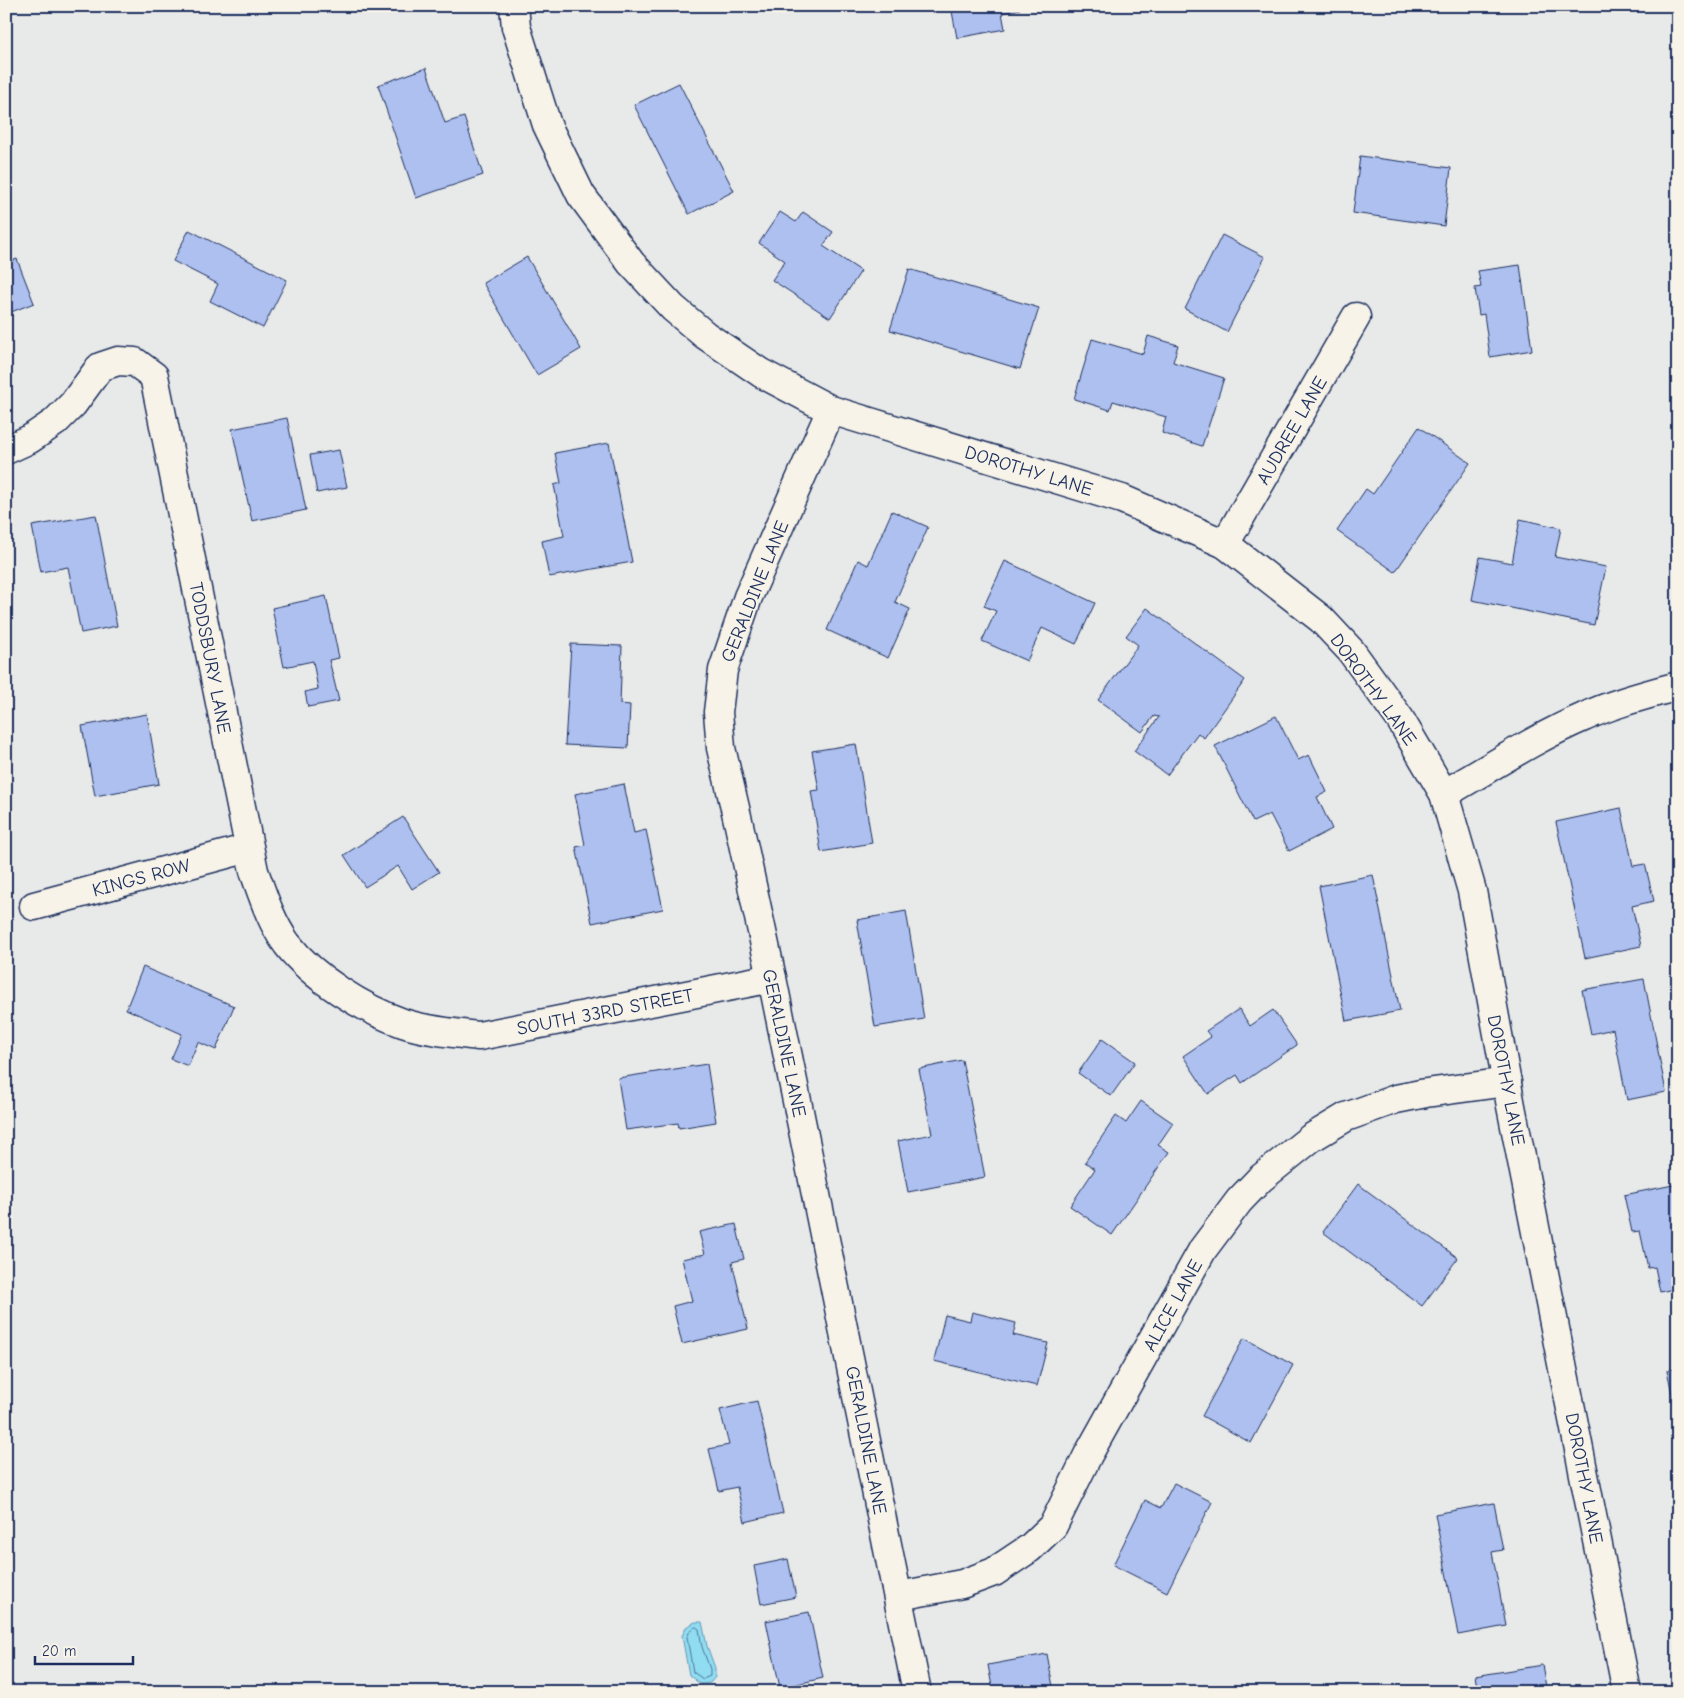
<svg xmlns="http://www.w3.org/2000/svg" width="1684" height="1698" viewBox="0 0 1684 1698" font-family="'Comic Neue',sans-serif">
  <rect width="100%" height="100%" fill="#e8e9e9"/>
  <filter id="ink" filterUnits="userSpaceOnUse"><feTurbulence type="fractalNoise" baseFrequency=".02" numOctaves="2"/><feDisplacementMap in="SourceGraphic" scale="10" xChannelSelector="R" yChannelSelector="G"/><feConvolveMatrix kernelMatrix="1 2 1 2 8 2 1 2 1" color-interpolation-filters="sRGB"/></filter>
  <g filter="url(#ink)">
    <path fill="#90dcf0" stroke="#6197b6" d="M695,1622H702L707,1646L715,1668V1677L710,1683L700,1684L689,1675L682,1636L686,1627Z"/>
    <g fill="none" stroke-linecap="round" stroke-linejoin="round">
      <path stroke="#4a7498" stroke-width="1" d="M696,1627L699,1629L702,1647L710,1669V1676L703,1679L693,1672L687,1637L690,1631Z"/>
    </g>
    <g fill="#aec0ef" stroke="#1b2f5e">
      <path d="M951,6H1019L1020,9L1002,13L1005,29L957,38Z"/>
      <path d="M426,68L445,123L464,117L483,175L416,198L378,85Z"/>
      <path d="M679,83L734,191L689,214L634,105Z"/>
      <path d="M1360,156L1451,168L1444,226L1353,213Z"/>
      <path d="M780,212L796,222L803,212L833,232L823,246L861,271L830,318L772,280L785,261L759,243Z"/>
      <path d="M189,230L287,280L263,328L210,301L218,284L173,261Z"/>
      <path d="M1222,235L1265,257L1227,332L1185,309Z"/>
      <path d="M527,257L581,349L537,375L483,283Z"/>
      <path d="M17,259L34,303L6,314V263Z"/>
      <path d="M1520,265L1532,350L1490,357L1484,314L1479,315L1475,288L1481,287L1478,271Z"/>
      <path d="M909,269L1039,308L1020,369L890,330Z"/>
      <path d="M1148,336L1178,345L1173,362L1224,378L1202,446L1162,433L1166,417L1113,401L1110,410L1074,399L1092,339L1143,354Z"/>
      <path d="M287,418L306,510L252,521L232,429Z"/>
      <path d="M1419,427L1470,463L1395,572L1337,531L1366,489L1373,494Z"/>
      <path d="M609,443L632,562L549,577L542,541L564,536L554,485L561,483L555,453Z"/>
      <path d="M339,450L347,487L317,493L310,455Z"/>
      <path d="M892,511L928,527L895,602L910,609L888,658L827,630L858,560L868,565Z"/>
      <path d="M96,515L117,626L81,633L68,567L41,572L32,526Z"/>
      <path d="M1520,519L1561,528L1555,557L1606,567L1594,625L1472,600L1480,557L1512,563Z"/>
      <path d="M1005,561L1095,603L1076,644L1042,628L1027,661L982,641L996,611L984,606Z"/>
      <path d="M326,596L339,658L329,660L339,701L308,707L305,692L318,689L313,661L284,667L272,608Z"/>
      <path d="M1147,608L1245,680L1204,738L1198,733L1167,775L1134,751L1159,717L1154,716L1142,732L1098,700L1138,645L1126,636Z"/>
      <path d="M571,644L622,646L620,704L630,705L628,748L565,745Z"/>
      <path d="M147,714L159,784L95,796L82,726Z"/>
      <path d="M1276,716L1298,760L1309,755L1327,792L1317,797L1332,829L1289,851L1270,814L1253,822L1215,746Z"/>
      <path d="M856,744L872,843L821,852L811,791L819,790L812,751Z"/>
      <path d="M624,784L634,833L646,830L663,909L592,923L576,847L585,845L575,794Z"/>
      <path d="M1621,808L1633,866L1645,864L1654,901L1632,906L1641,946L1585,958L1556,822Z"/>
      <path d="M403,817L439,872L412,889L398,866L365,887L344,855Z"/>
      <path d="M1373,875L1400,1011L1346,1021L1319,886Z"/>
      <path d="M906,911L924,1019L875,1027L857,920Z"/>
      <path d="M143,967L234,1006L216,1050L198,1042L188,1066L171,1059L182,1034L126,1009Z"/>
      <path d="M1644,979L1666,1092L1627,1100L1613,1029L1591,1034L1582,990Z"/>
      <path d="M1239,1009L1250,1026L1273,1010L1297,1045L1242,1083L1237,1075L1208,1094L1183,1056L1211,1037L1206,1031Z"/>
      <path d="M1102,1039L1135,1062L1111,1096L1078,1073Z"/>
      <path d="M962,1060L985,1177L908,1192L898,1141L932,1134L919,1069Z"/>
      <path d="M707,1064L716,1122L679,1128L678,1123L626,1130L618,1078Z"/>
      <path d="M1141,1101L1173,1123L1158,1145L1169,1152L1112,1235L1070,1206L1095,1169L1085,1162L1116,1116L1126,1123Z"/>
      <path d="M1358,1184L1458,1258L1422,1306L1323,1232Z"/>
      <path d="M1678,1184V1288L1660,1292L1655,1267L1648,1268L1640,1231L1632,1232L1624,1195Z"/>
      <path d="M736,1224L744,1259L732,1262L748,1329L682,1344L673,1306L692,1301L682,1259L705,1254L699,1232Z"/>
      <path d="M972,1312L1016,1323L1013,1335L1048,1343L1037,1386L934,1361L945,1315L970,1321Z"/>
      <path d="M1244,1338L1293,1365L1251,1443L1202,1416Z"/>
      <path d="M1678,1367V1422L1667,1370Z"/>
      <path d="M757,1401L783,1513L745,1522L737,1487L719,1491L709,1449L729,1445L720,1410Z"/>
      <path d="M1174,1483L1212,1502L1167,1592L1113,1565L1145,1500L1161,1508Z"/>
      <path d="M1494,1503L1503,1550L1492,1552L1506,1626L1458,1635L1435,1514Z"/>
      <path d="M788,1559L796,1597L761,1604L754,1566Z"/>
      <path d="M809,1612L823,1678L780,1688L766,1621Z"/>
      <path d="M1047,1654L1054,1692H993L988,1665Z"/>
      <path d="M1542,1665L1547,1692H1478L1475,1676Z"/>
    </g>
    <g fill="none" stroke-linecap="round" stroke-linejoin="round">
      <defs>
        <g id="minor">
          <path d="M514,6L516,27L547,125L581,195L631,263L673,308L705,335L761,373L831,410L1122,499L1225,544L1321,619L1351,651L1400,719L1444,794L1472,891L1511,1106L1627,1692"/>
          <path d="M831,410L748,597L723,670L718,712L721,748L739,825L772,978L917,1692"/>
          <path d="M6,450L30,439L55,422L73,404L100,367L118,361L135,362L154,376L254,871C263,896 271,922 287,944C313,978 363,1009 403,1023C427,1031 454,1033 479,1036L772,978"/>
          <path d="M1225,544L1356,317"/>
          <path d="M1444,794C1490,768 1535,738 1584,717C1614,703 1646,695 1678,686"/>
          <path d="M34,906L249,848"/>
          <path d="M899,1596L962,1584L994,1572L1030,1548L1053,1526L1088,1455L1203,1249L1239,1201L1260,1179L1311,1138L1346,1117L1396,1099L1426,1093L1507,1082"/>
        </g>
      </defs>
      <use href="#minor" stroke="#1b2f5e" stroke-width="31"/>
      <use href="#minor" stroke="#f7f3e8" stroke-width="28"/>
    </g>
  </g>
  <g text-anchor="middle" stroke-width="4" stroke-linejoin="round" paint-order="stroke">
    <g font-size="19" fill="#1b2f5e" stroke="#f7f3e8">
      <text transform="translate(1291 430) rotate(-60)" y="7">AUDREE LANE</text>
      <text transform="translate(1029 470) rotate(17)" y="7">DOROTHY LANE</text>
      <text transform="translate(754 591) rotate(-68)" y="7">GERALDINE LANE</text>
      <text transform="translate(211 658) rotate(79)" y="7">TODDSBURY LANE</text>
      <text transform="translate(1374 689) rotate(54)" y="7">DOROTHY LANE</text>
      <text transform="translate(141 877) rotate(-15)" y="7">KINGS ROW</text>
      <text transform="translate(605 1011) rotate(-11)" y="7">SOUTH 33RD STREET</text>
      <text transform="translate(785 1043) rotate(78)" y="7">GERALDINE LANE</text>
      <text transform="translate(1507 1080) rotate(79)" y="7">DOROTHY LANE</text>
      <text transform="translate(1172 1305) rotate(-61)" y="7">ALICE LANE</text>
      <text transform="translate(867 1440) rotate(79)" y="7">GERALDINE LANE</text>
      <text transform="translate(1585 1478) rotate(79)" y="7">DOROTHY LANE</text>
    </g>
  </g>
  <rect width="1684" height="1698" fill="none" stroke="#f7f3e8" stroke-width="25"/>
  <rect x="12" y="12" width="1659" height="1673" fill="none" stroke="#1b2f5e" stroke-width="2" filter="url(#ink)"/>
  <path d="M35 1656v8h98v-8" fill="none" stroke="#1b2f5e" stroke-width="2.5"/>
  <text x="42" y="1656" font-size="15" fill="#1b2f5e" stroke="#f7f3e8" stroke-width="4" paint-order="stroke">20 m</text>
</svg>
